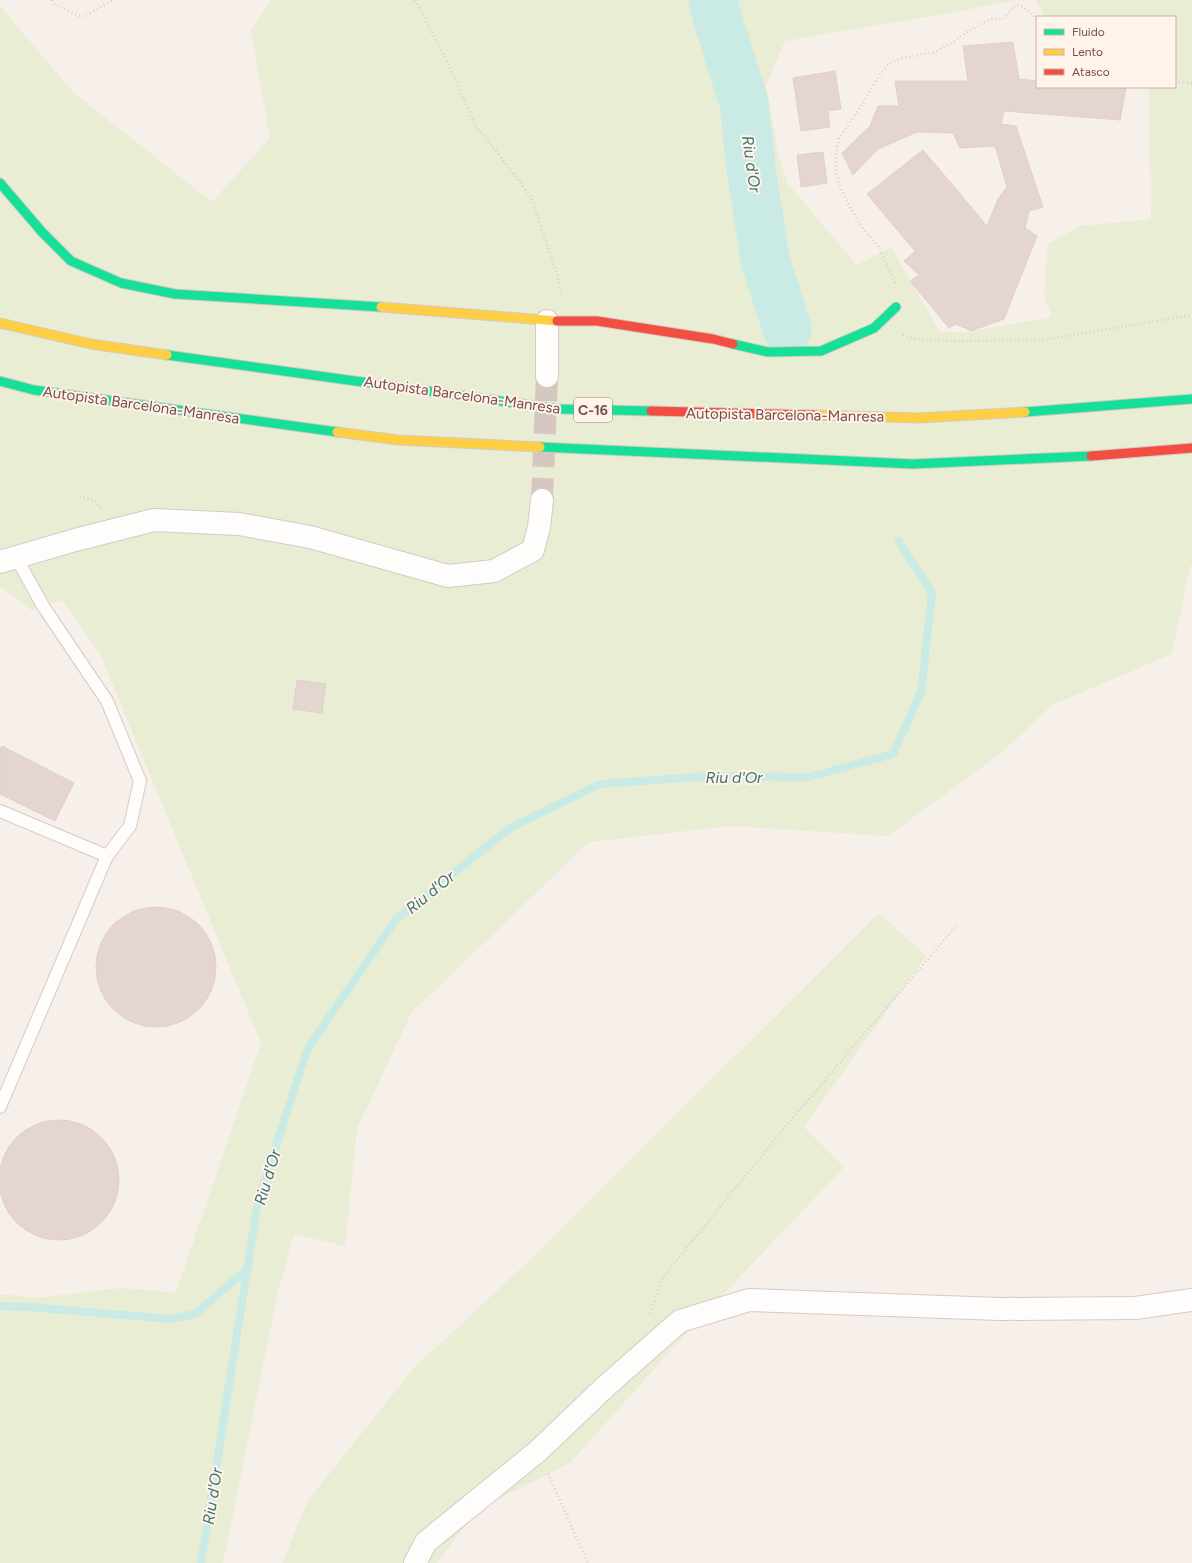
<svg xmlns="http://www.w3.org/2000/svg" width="1192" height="1563" viewBox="0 0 1192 1563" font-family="Figtree,sans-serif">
  <rect width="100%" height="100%" fill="#f7efe9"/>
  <g fill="#e8edd3">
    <path d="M271,0H1015L945,14L785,41L766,85L778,152L788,184L857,265L891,247L940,332H968L1052,317L1044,295L1048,244L1080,226L1151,219L1149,87H1175V17H1046L1035,0H1192V566H1190L1172,654L1052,705L1001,753L888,836L730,826L589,842L411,1013L357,1129L345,1246L294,1234L278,1292L223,1563H0V1294L37,1298L122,1288L176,1293L261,1043L100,654L62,600L31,610L0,586V6L74,93L212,202L270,138L251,31Z"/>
    <path d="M879,913L926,956L804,1127L844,1167L683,1337L570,1463L477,1510L437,1563H283L302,1513L310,1498L413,1369L532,1258Z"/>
  </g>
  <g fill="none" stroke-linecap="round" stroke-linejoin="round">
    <g stroke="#caeae6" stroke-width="8">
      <path d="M0,1306L29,1307L170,1319L195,1314L247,1269"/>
      <path d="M201,1563L258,1201L307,1050L396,919L510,828L600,784L709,776L809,777L893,754L921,692L932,593L899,541"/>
    </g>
    <path stroke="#caeae6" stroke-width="49" d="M713,0L717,17L744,103L752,175L765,259L787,329"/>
  </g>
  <g fill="#e4d5d0" stroke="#e0d0cb">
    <path d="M1013,42L1019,79L1037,81V87H1126L1120,120L1004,111L1001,124L1016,126L1043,207L1029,211L1025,228L1037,236L1004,319L971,331L956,324L949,328L910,281L919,275L904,261L915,251L867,194L923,150L987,226L998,199L1007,187L995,146L960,148L953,133L917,132L878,149L853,175L842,153L870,126L878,106H899L895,81H968L963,46Z"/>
    <path d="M835,71L841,109L828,111L830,127L801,131L793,78Z"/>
    <path d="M823,152L827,183L801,187L797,155Z"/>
    <path d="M297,680L326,684L322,713L293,709Z"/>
    <path d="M2,746L74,783L55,821L0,794V750Z"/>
    <circle cx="156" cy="967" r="60"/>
    <circle cx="59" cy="1180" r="60"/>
  </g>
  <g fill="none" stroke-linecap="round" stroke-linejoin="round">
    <path stroke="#d7c7c1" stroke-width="22" stroke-dasharray="22 11" stroke-linecap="butt" d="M542,500L547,376"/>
    <defs>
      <g id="lane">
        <path d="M0,811L107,856"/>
        <path d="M0,1107L107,856L130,826L140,781L107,701L43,606L16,557"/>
      </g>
      <g id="street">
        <path d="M547,376V321"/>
        <path d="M0,562L75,540L154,520L239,524L310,537L448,576L494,571L533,550L539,527L542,500"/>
        <path d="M415,1563L426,1542L538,1451L605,1387L680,1321L749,1300L1000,1309L1135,1308L1192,1300"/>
      </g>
      <g id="fast">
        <path d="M0,183L42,232L71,261L121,283L175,294L381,307"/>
        <path d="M733,344L768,352L821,351L874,328L896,307"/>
        <path d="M167,355L558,409L651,411"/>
        <path d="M0,381L34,390L337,432"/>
        <path d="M1025,412L1192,399"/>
        <path d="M540,447L913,464L1091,456"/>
      </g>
      <g id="slow">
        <path d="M381,307L557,321"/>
        <path d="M0,323L91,344L167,355"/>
        <path d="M813,415L919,418L1025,412"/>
        <path d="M337,432L398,440L540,447"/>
      </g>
      <g id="jam">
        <path d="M557,321H597L713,339L733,344"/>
        <path d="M651,411L813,415"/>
        <path d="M1091,456L1192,448"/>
      </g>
    </defs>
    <use href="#lane" stroke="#d6cac6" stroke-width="14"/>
    <use href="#street" stroke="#d6cac6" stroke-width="24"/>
    <use href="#fast" stroke="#d6cac6" stroke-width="11"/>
    <use href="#slow" stroke="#d6cac6" stroke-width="11"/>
    <use href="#jam" stroke="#d6cac6" stroke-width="11"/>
    <g stroke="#dacfcc" stroke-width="2.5" stroke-dasharray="1 3" stroke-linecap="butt">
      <path d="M52,0L54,4L81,17L114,0"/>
      <path d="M415,0L446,59L475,125L500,156L531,197L557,274L561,295"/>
      <path d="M1175,82L1192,83"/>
      <path d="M895,283L879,247L861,226L850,207L839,184L836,170V151L839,139L863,103L880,74L889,64L902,58L935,52L952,43L962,35L990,19H1003L1016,5C1026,7 1032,13 1037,21"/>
      <path d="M903,335L914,339L958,341L1043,340L1192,315"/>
      <path d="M80,496L95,501L101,508"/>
      <path d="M650,1313L663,1277L786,1126L957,925"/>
      <path d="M548,1474L588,1563"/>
    </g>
    <use href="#lane" stroke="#fefdfc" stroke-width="12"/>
    <use href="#street" stroke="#fefdfc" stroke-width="22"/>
    <use href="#fast" stroke="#16e098" stroke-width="9"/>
    <use href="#slow" stroke="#ffcf43" stroke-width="9"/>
    <use href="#jam" stroke="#f24e42" stroke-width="9"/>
  </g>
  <g text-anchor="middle" stroke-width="4" stroke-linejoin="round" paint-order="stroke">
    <rect fill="#fff3ea" stroke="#9f8079" stroke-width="1" x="574" y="398" width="38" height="24" rx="3"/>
    <g font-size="14" font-weight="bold" fill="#764f48">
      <text x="593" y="415">C-16</text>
    </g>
    <g font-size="15" fill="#764f48" stroke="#fff3ea">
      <text transform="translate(462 395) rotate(8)" y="5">Autopista Barcelona-Manresa</text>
      <text transform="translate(141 405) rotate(8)" y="5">Autopista Barcelona-Manresa</text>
      <text transform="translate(785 415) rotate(1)" y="5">Autopista Barcelona-Manresa</text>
    </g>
    <g font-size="16" font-style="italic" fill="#387573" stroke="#fff3ea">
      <text transform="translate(752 164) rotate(82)" y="6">Riu d'Or</text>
      <text x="734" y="783">Riu d'Or</text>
      <text transform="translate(430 892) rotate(-39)" y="6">Riu d'Or</text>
      <text transform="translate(267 1177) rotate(-73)" y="6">Riu d'Or</text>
      <text transform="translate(212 1496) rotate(-81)" y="6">Riu d'Or</text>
    </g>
  </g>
  <rect x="1036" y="16" width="140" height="72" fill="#fff3ea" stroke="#c8b1a9"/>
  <rect x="1044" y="29" width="20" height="6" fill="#16e098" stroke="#c8b1a9"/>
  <text x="1072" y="36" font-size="12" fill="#764f48">Fluido</text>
  <rect x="1044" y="49" width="20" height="6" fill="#ffcf43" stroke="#c8b1a9"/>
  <text x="1072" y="56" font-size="12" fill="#764f48">Lento</text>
  <rect x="1044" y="69" width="20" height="6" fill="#f24e42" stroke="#c8b1a9"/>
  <text x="1072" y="76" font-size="12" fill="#764f48">Atasco</text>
</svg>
